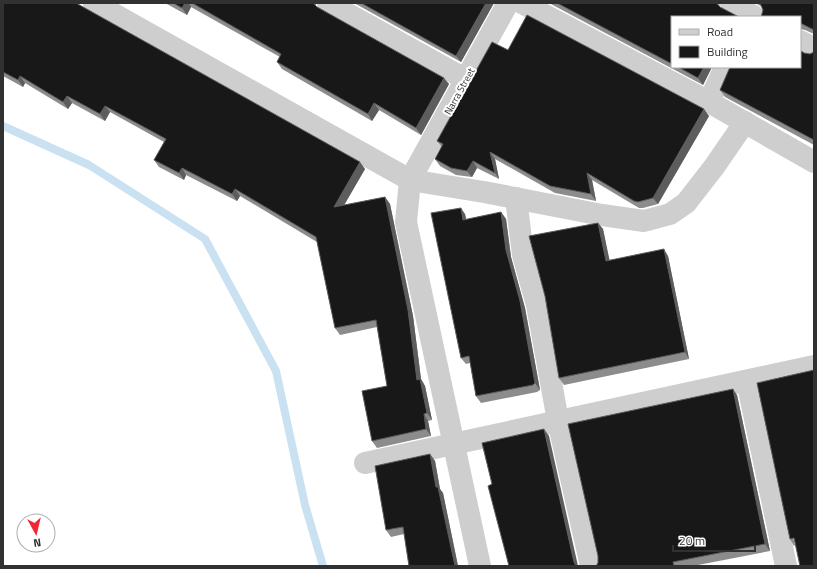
<svg xmlns="http://www.w3.org/2000/svg" width="817" height="569" viewBox="0 0 817 569" font-family="'Titillium Web',sans-serif">
  <rect width="100%" height="100%" fill="#fff"/>
  <g fill="none" stroke-linecap="round" stroke-linejoin="round">
    <path stroke="#c9e1f0" stroke-width="8" d="M3,126L89,165L205,239L276,371L305,505L323,566"/>
    <g stroke="#cecece" stroke-width="22">
      <path d="M94,3L410,180L406,222L480,566"/>
      <path d="M328,3L465,79"/>
      <path d="M508,3L410,180L484,192L602,215L644,221L670,214L686,203L714,167L745,122"/>
      <path d="M522,3L709,102L814,162"/>
      <path d="M731,3L755,17"/>
      <path d="M800,41L814,48"/>
      <path d="M709,102L725,67"/>
      <path d="M516,198L523,255L537,305L558,421L591,566"/>
      <path d="M747,381L786,566"/>
      <path d="M365,463L814,366"/>
    </g>
  </g>
  <g fill="#8c8c8c">
    <path d="M3,3L365,169L344,205L385,197L390,204L413,316L421,379L425,386L432,420L428,421L431,436L377,448L372,441L387,386L377,327L340,335L335,328L317,242L240,196L237,201L186,175L184,180L159,167L154,160L164,142L110,112L105,121L72,103L68,109L25,83L23,87L3,76Z"/>
    <path d="M165,3H316V6L449,84L421,135L379,110L372,121L282,69L277,62L280,57L191,7L187,15Z"/>
    <path d="M354,3H494L461,62Z"/>
    <path d="M549,3H719L720,7L672,17V67H712L703,85Z"/>
    <path d="M755,3H814V34L805,30L800,29V17L763,10L762,7Z"/>
    <path d="M508,50L709,116L658,204L643,208H639L592,180L596,201L555,193L495,159L499,179L477,168L472,177L456,175L440,166L435,159L442,147L437,141Z"/>
    <path d="M814,52V145L725,97L720,90L804,53L810,54Z"/>
    <path d="M501,212L506,219L511,257L525,308L540,390L537,392L481,403L476,396L470,363L466,364L461,358L465,214L466,220Z"/>
    <path d="M598,223L603,229L609,260L668,256L689,359L564,385L559,378Z"/>
    <path d="M757,383L795,545L794,546L790,539Z"/>
    <path d="M737,395L770,551L693,566H596Z"/>
    <path d="M430,454L435,461L440,489L443,493L458,566H409L404,534L391,537L386,530Z"/>
  </g>
  <g fill="#5d5d5d">
    <path d="M185,3H189L191,7L187,15L182,8Z"/>
    <path d="M486,3H494L461,62L456,56Z"/>
    <path d="M704,67H712L703,85L698,78Z"/>
    <path d="M20,76L25,83L23,87L18,80Z"/>
    <path d="M444,78L449,84L421,135L416,128Z"/>
    <path d="M67,96L72,103L68,109L63,102Z"/>
    <path d="M374,103L379,110L372,121L368,114Z"/>
    <path d="M105,106L110,112L105,121L100,114Z"/>
    <path d="M704,109L709,116L658,204L653,198Z"/>
    <path d="M490,152L495,159L499,179L495,173Z"/>
    <path d="M473,161L477,168L472,177L467,171Z"/>
    <path d="M360,162L365,169L339,214L334,207Z"/>
    <path d="M182,168L186,175L184,180L179,173Z"/>
    <path d="M587,173L592,180L596,201L591,194Z"/>
    <path d="M235,189L240,196L237,201L232,194Z"/>
    <path d="M385,197L390,204L413,316L421,379L425,386L432,420L427,413L417,380Z"/>
    <path d="M461,208L465,214L468,227L463,220Z"/>
    <path d="M501,212L506,219L511,257L525,308L540,390L535,383L506,250Z"/>
    <path d="M598,223L603,229L611,267L606,261Z"/>
    <path d="M664,249L668,256L689,359L685,352Z"/>
    <path d="M733,389L737,395L770,551L765,544Z"/>
    <path d="M424,414L428,421L431,436L426,429Z"/>
    <path d="M544,429L549,436L578,566H576L574,562Z"/>
    <path d="M430,454L435,461L440,489L443,493L458,566H455L436,487Z"/>
  </g>
  <g fill="#181818" stroke="#5d5d5d">
    <path d="M3,3H76L360,162L334,207L385,197L408,310L417,380L420,379L427,413L424,414L426,429L372,441L362,391L387,386L376,320L335,328L316,237L235,189L232,194L182,168L179,173L154,160L166,139L105,106L100,114L67,96L63,102L20,76L18,80L3,72Z"/>
    <path d="M173,3H185L182,8Z"/>
    <path d="M192,3H313L317,7L444,78L416,128L374,103L368,114L277,62L281,54Z"/>
    <path d="M361,3H486L456,56Z"/>
    <path d="M557,3H716L720,7L739,17H672V64Z"/>
    <path d="M760,3H814V30L800,23V17H761L763,10Z"/>
    <path d="M527,15L704,109L653,198L638,202L634,201L587,173L591,194L550,186L490,152L495,173L473,161L467,171L451,168L435,159L443,144L437,141L492,42L508,50Z"/>
    <path d="M800,50L804,53L810,54L814,52V140L720,90L730,67H800Z"/>
    <path d="M678,67H704L698,78Z"/>
    <path d="M461,208L463,220L501,212L506,250L520,301L535,383L533,385L476,396L469,356L461,358L431,213Z"/>
    <path d="M598,223L606,261L664,249L685,352L559,378L545,296L529,236Z"/>
    <path d="M814,370V566H800L794,538L790,539L757,383Z"/>
    <path d="M733,389L765,544L673,562L674,566H596L598,563V556L568,424Z"/>
    <path d="M544,429L574,562L576,566H509L488,486L492,484L482,443Z"/>
    <path d="M430,454L436,487H438L455,566H409L403,527L386,530L375,466Z"/>
  </g>
  <g text-anchor="middle" stroke-width="4" stroke-linejoin="round" paint-order="stroke">
    <g font-size="10" fill="#313131" stroke="#fff">
      <text transform="translate(459 91) rotate(-61)" y="4">Narra Street</text>
    </g>
  </g>
  <rect width="817" height="569" fill="none" stroke="#313131" stroke-width="8"/>
  <rect x="671" y="16" width="130" height="52" fill="#ffffff" stroke="#adadad"/>
  <rect x="679" y="29" width="20" height="6" fill="#cecece" stroke="#adadad"/>
  <text x="707" y="36" font-size="12" fill="#313131">Road</text>
  <rect x="679" y="46" width="20" height="12" fill="#181818" stroke="#adadad"/>
  <text x="707" y="56" font-size="12" fill="#313131">Building</text>
  <g transform="translate(36 533) rotate(172)"><circle r="19" fill="#ffffff" stroke="#adadad"/>
  <path d="M0-3L7 15L0 10L-7 15Z" fill="#f42635"/>
  <text y="-6" font-size="11" font-weight="bold" text-anchor="middle" fill="#313131">N</text>
  </g>
  <path d="M673 545v6h82v-6" fill="none" stroke="#313131" stroke-width="2"/>
  <text x="679" y="545" font-size="12" fill="#313131" stroke="#ffffff" stroke-width="3" paint-order="stroke">20 m</text>
</svg>
